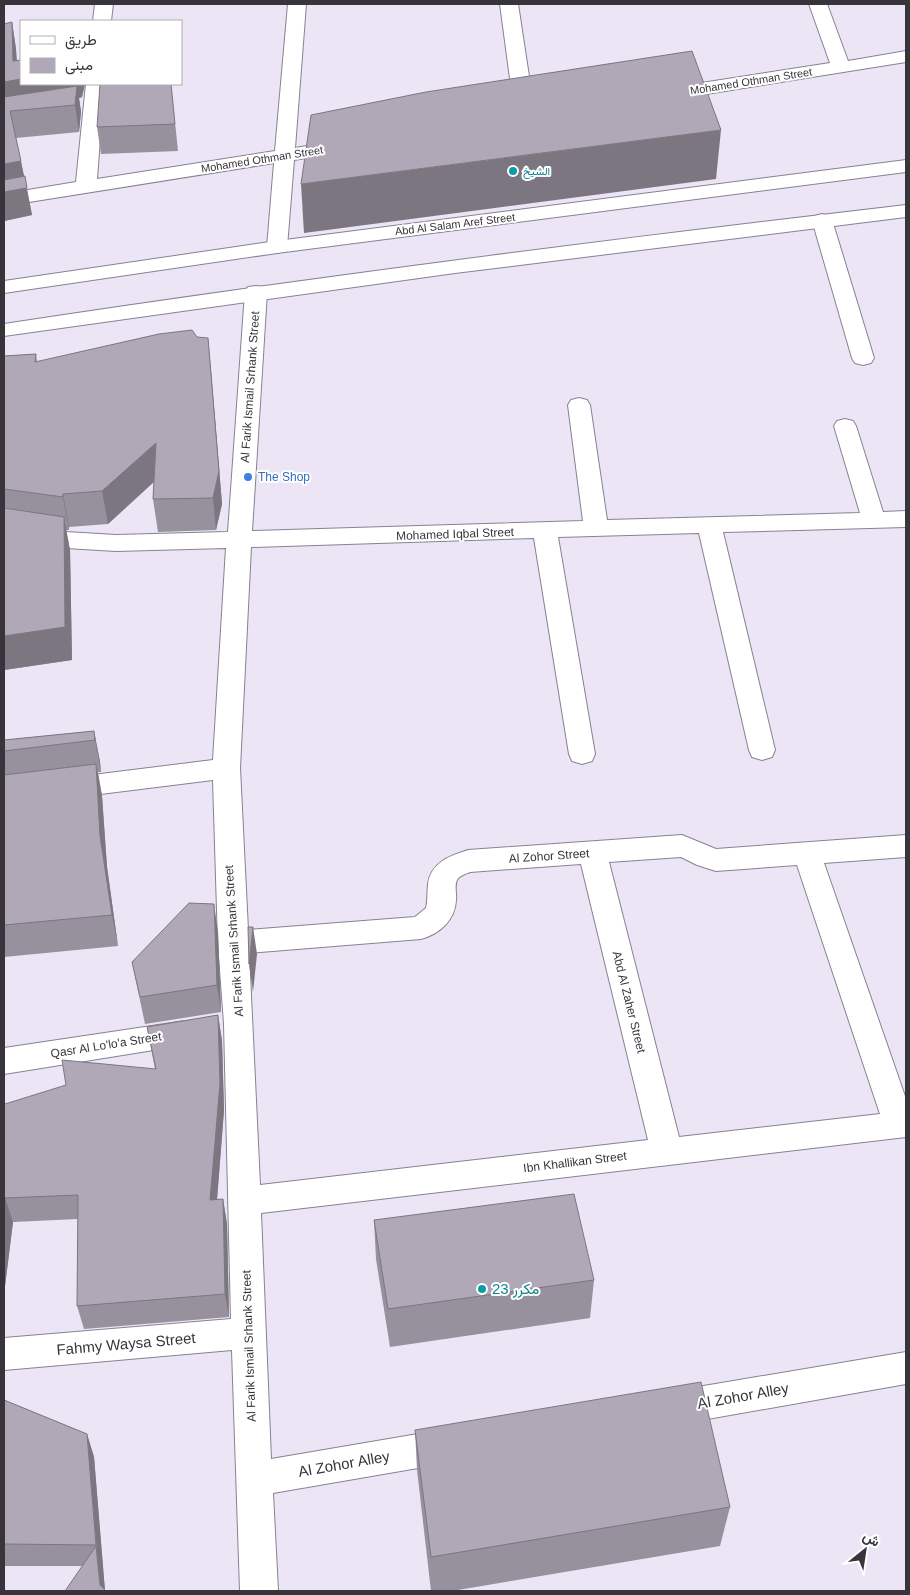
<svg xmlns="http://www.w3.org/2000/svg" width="910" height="1595" viewBox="0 0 910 1595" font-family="Helvetica,Vazirmatn,sans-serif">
  <rect width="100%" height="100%" fill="#ebe5f5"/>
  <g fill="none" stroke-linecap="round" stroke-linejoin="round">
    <defs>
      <g id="street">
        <path d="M95,4H113L111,21H93Z"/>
        <path d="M288,4H306L295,148L343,140L350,142L353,146L350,150L343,152L294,160L287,247L284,251L277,253L270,251L267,247L274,163L4,206V194L76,182L86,84H104L97,179L275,151Z"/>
        <path d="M500,4H518L535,116L532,120H518L515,116Z"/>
        <path d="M809,4H827L848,61L906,51V62L669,100L662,98L660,94L662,90L669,88L830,63Z"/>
        <path d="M822,214L829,216L832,220L874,358L871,363L863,365L855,363L852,358L812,220L815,216Z"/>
        <path d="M256,286L264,287L267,292L252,531L583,521L568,405L571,400L579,398L587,400L590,405L607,520L860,513L834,426L837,421L845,419L853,421L856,426L883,512L906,511V527L723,532L775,750L772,757L762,760L752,757L749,750L699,533L558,537L595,754L592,761L582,764L572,761L569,754L534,538L251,547L240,768L248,930L415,917L426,908C428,900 427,892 428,884C431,862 450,856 468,850L682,835L716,849L906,835V857L824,863L906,1099V1137L261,1213L271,1459L453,1428L466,1433L471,1445L466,1457L453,1462L273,1493L278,1591H240L232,1350L4,1370V1338L231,1319L224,1024L218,943L213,780L4,806V786L213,760L226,548L116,551L66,548L4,538V522L66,532L116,535L228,532L245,292L248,287ZM681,857L697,865L716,871L797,865L880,1114L679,1137L609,862ZM581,864L648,1140L260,1185L249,953L421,939C439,934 455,921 456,900C457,894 454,886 457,880C460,875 466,874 470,872Z"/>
        <path d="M185,1021L196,1024L200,1033L196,1042L185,1045L4,1074V1048Z"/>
        <path d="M906,1352V1384L668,1426L656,1421L650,1409L656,1397L668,1392Z"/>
      </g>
      <g id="secondary">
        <path d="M906,160V172L277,253L4,293V281L277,241Z"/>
        <path d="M906,205V217L455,273L4,336V324C304,278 605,240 906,205Z"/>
      </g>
    </defs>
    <use href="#street" stroke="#878290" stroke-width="2"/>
    <use href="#secondary" stroke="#878290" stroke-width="2"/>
    <use href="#street" fill="#fff" fill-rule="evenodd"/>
    <use href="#secondary" fill="#fff" fill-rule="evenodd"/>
  </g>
  <g fill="#97909d">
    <path d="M12,22L16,49L17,60L21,84H85L82,97L79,98L81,112L79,132L16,138L24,177L27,188L32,215L4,221V24Z"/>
    <path d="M171,84L178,151L101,154L97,127Z"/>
    <path d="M36,354L37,362L211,371L222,504L216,530L158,532L153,499L154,482L108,524L69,527V530H66L70,550L72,660L4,670V356Z"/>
    <path d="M94,731L100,762L101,772H98L102,796L107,867L118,946L4,957V740Z"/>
    <path d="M218,932L221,1012L145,1024L132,962Z"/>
    <path d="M218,1015L222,1041L224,1110L217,1200L223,1199L227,1224L229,1317L84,1329L77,1306L78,1219L13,1222L4,1294V1103L5,1104L155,1069L147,1027Z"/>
    <path d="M374,1220L594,1280L590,1318L390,1347L376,1259Z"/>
    <path d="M4,1400L87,1434L94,1457L105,1591L82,1566H4Z"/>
    <path d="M415,1430L730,1507L720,1546L452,1591H431L417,1470Z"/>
  </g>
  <g fill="#7b7680">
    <path d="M12,22L16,49L17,80L21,79V84H85L82,97L79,98L81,112L79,132L75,105L4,110V82L13,61Z"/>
    <path d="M721,130L716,179L304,233L301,184Z"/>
    <path d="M21,161L32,215L4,221V164Z"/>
    <path d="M208,338L211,371L222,504L216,530L213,498Z"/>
    <path d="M156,443L160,476L108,524L102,491Z"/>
    <path d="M63,494L69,527V530L63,497Z"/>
    <path d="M64,517L70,550L72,660L4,670V636Z"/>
    <path d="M94,731L100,762L101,772L95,740Z"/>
    <path d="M96,764L102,796L107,867L118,946L112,915L100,836Z"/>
    <path d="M214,904L218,932L221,1012L217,985Z"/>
    <path d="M253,927L257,954L253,992L249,964Z"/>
    <path d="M218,1015L222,1041L224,1110L215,1225L210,1200Z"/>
    <path d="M5,1198L13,1222L4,1294V1209Z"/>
    <path d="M223,1199L227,1224L229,1317L225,1294Z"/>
    <path d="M87,1434L94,1457L105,1591L100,1585Z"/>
  </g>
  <g fill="#b0a8b7" stroke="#7b7680">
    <path d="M12,22L13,61L21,60V79L4,82V24Z"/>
    <path d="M692,51L721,130L301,184L311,115L426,92Z"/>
    <path d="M100,84H171L175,124L97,127Z"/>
    <path d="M77,86L75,105L10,111L21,161L4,164V97Z"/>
    <path d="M25,176L27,188L4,192V180Z"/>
    <path d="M192,330L197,337L208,338L219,471L213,498L153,499L156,443L102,491L63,494V497L4,489V356L36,354L35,362L159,334Z"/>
    <path d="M4,508L64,517L65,627L4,636Z"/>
    <path d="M94,731L95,740L4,751V740Z"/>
    <path d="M96,764L100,836L112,915L4,925V775Z"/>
    <path d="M189,903L214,904L217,985L140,997L132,962Z"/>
    <path d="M248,927H253L249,964Z"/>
    <path d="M218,1015L220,1084L210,1200L223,1199L225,1294L77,1306L78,1195L5,1198L4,1209V1103L5,1104L66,1085L62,1060L156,1069L147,1027Z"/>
    <path d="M574,1194L594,1280L388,1309L374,1220Z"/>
    <path d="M701,1382L730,1507L431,1557L415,1430Z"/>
    <path d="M4,1400L87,1434L96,1545L4,1544Z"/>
    <path d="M96,1546L100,1585L106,1591H65Z"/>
  </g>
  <g fill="#0f9aa8" stroke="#fff" stroke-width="2">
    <circle cx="513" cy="171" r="5"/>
    <circle cx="482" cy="1289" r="5"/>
  </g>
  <circle fill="#3f7fe0" stroke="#fff" stroke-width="2" cx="248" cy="477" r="5"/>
  <g text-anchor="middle" stroke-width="4" stroke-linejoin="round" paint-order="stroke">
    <g font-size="11" fill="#37353b" stroke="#fff">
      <text transform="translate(751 81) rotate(-9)" y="4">Mohamed Othman Street</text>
      <text transform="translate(262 159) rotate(-9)" y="4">Mohamed Othman Street</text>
      <text transform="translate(455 224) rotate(-7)" y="4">Abd Al Salam Aref Street</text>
    </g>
    <g font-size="11" fill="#0d838f" stroke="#fff" text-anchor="start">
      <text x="523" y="175">الشيخ</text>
    </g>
    <g font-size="12" fill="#37353b" stroke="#fff">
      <text transform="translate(250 387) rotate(-86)" y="4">Al Farik Ismail Srhank Street</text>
      <text transform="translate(455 534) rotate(-2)" y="4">Mohamed Iqbal Street</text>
      <text transform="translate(549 856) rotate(-4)" y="4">Al Zohor Street</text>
      <text transform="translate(234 941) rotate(-94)" y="4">Al Farik Ismail Srhank Street</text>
      <text transform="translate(629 1002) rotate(76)" y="4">Abd Al Zaher Street</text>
      <text transform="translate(106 1045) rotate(-9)" y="4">Qasr Al Lo'lo'a Street</text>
      <text transform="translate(575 1162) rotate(-7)" y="4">Ibn Khallikan Street</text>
      <text transform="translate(249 1346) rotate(-92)" y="4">Al Farik Ismail Srhank Street</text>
    </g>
    <g font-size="12" fill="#366cbe" stroke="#fff" text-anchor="start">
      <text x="258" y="481">The Shop</text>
    </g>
    <g font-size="15" fill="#0d838f" stroke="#fff" text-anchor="start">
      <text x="492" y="1294">23 مكرر</text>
    </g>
    <g font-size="15" fill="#37353b" stroke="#fff">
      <text transform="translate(126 1344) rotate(-5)" y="5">Fahmy Waysa Street</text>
      <text transform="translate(743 1396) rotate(-10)" y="5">Al Zohor Alley</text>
      <text transform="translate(344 1464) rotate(-10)" y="5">Al Zohor Alley</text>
    </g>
  </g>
  <rect width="910" height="1595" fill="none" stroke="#37353b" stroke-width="10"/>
  <rect x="20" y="20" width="162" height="65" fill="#ffffff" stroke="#afaeb1"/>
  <rect x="30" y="36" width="25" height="8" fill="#ffffff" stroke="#afaeb1"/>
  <text x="65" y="45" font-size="15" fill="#37353b">طريق</text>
  <rect x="30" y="58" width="25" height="15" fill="#b0a8b7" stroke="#afaeb1"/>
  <text x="65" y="70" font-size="15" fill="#37353b">مبنى</text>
  <g transform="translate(865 1550) rotate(30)" stroke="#ffffff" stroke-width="4" paint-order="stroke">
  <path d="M0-4L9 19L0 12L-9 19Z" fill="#37353b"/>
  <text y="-8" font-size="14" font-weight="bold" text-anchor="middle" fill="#37353b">ش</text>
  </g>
</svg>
